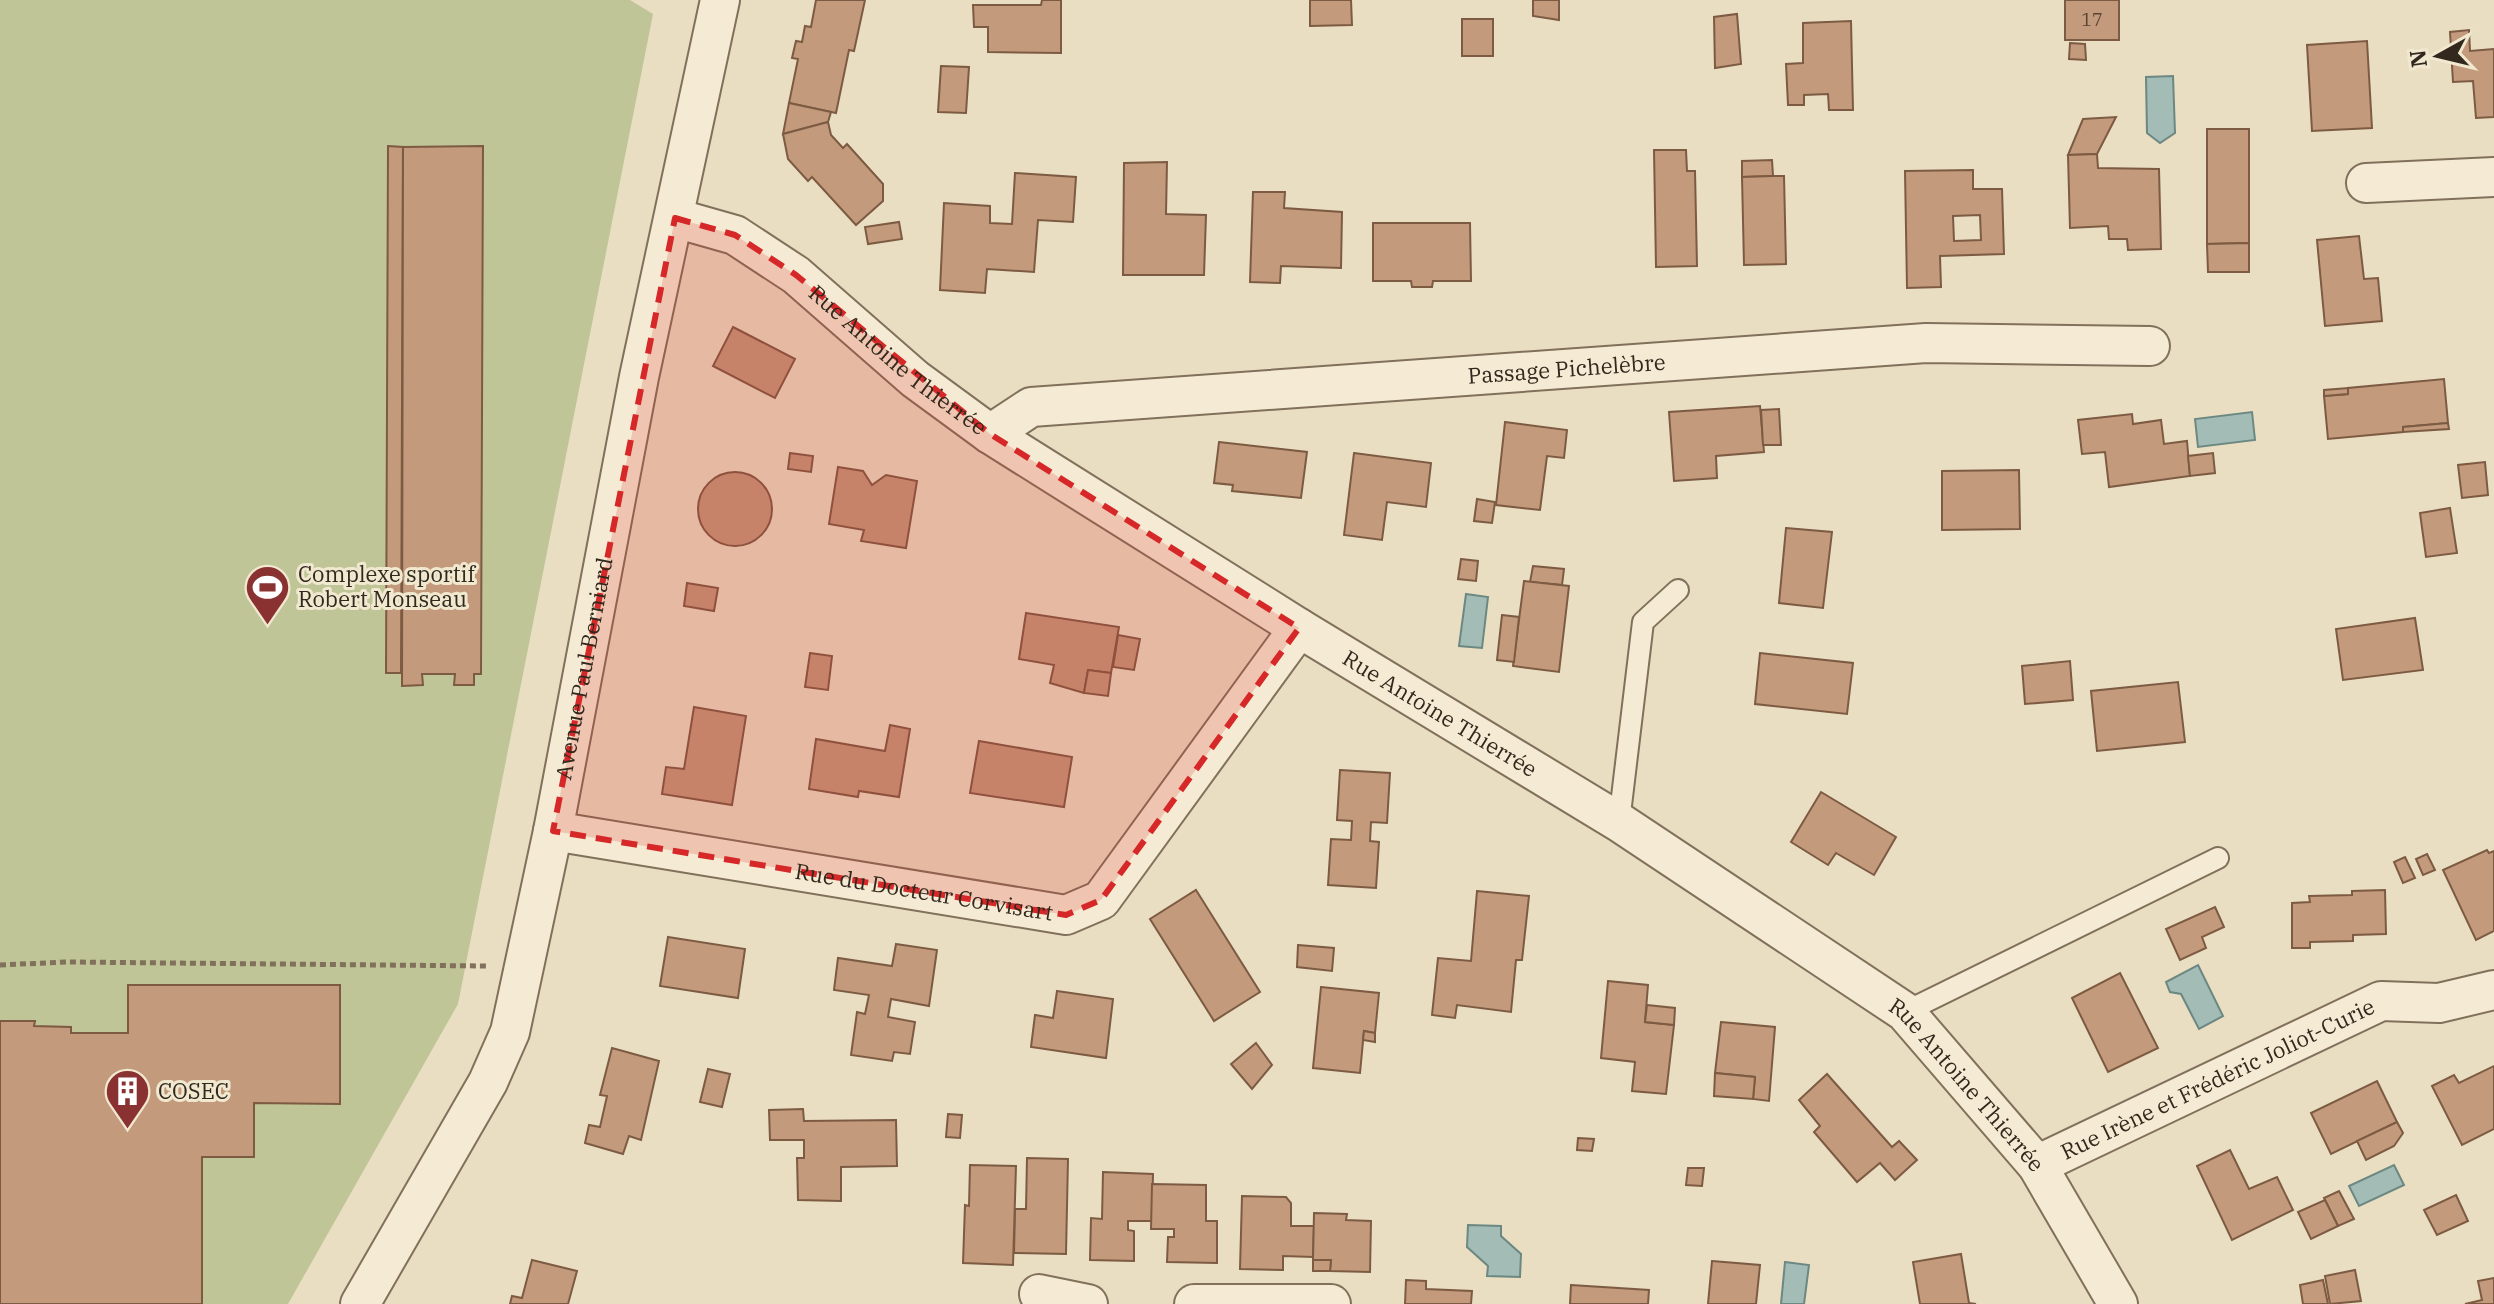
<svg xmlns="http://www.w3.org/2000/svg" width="2494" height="1304" viewBox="0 0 2494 1304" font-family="'IBM Plex Serif',serif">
  <rect width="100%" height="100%" fill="#e9dec1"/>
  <path fill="#bfc597" d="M0,0H630L653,14L458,1004L288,1304H0Z"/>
  <g fill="#a3bcb5" stroke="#6c8882" stroke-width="2">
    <path d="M2173,76L2175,133L2160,143L2147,133L2146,77Z"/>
    <path d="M2252,412L2255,440L2198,447L2195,419Z"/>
    <path d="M1466,594L1488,597L1482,648L1459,646Z"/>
    <path d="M2198,965L2223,1016L2199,1029L2181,994L2170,992L2166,982Z"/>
    <path d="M2394,1165L2404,1185L2359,1206L2349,1186Z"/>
    <path d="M1468,1225L1501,1226V1236L1521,1254L1520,1277L1487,1276L1488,1266L1467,1247Z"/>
    <path d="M1785,1262L1809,1265L1804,1304H1781Z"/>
  </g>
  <g fill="#c39a7b" stroke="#7d5b43" stroke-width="2" fill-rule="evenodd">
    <path d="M816,0H865L854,51L849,50L836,113L789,103L798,59L792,58L796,41L802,42L805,26L811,27Z"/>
    <path d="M1042,0H1061V53L988,52V27H974L973,5H1041Z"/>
    <path d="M1310,0H1351L1352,25L1310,26Z"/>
    <path d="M1533,0H1559V20L1533,16Z"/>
    <rect x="2065" y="0" width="54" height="40"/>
    <path d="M1737,14L1741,64L1715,68L1714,17Z"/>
    <rect x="1462" y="19" width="31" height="37"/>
    <path d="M1851,21L1853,110H1829L1828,94L1804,95V105H1788L1786,64L1803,63V23Z"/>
    <path d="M2469,30L2470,51L2494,49V117L2476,118L2473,81L2453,82L2450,32Z"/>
    <path d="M2367,41L2372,128L2312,131L2307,45Z"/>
    <path d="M2070,43L2085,44L2086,60L2069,59Z"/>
    <path d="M941,66L969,67L966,113L938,112Z"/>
    <path d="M789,103L831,112L828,122L783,134Z"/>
    <path d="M2116,117L2097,154L2068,155L2083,119Z"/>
    <path d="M828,122L831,135L843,148L847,144L883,184V201L856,225L812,177L808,181L788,159L783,134Z"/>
    <path d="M2207,129H2249V243L2207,244Z"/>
    <path d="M388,146L403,147L401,673H386Z"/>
    <path d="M483,146L481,674H474V685H454L455,674H422L423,685L402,686L403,147Z"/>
    <path d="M1654,150H1686L1687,171H1695L1697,266L1656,267Z"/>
    <path d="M2097,154L2098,168L2159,169L2161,249L2128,250L2127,239H2109L2108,226L2070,228L2068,155Z"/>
    <path d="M1772,160L1773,176L1742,177V161Z"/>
    <path d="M1167,162L1166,214L1206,215L1204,275H1123L1124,163Z"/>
    <path d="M1973,170V189H2002L2004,254L1940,256L1941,287L1907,288L1905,171ZM1980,215L1981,240L1954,241L1953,216Z"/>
    <path d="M1015,173L1076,177L1073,222L1038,220L1034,272L987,269L985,293L940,290L944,203L990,206V223L1012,224Z"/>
    <path d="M1773,176H1784L1786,264L1744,265L1742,177Z"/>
    <path d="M1253,192H1285L1284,208L1342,212L1341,268L1281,266L1280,283L1250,282Z"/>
    <path d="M899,222L902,239L868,244L865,227Z"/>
    <path d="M1373,223H1470L1471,281H1433L1432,287H1412L1411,281H1373Z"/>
    <path d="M2359,236L2364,279L2378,278L2382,321L2325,326L2317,240Z"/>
    <path d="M2249,243V272H2208L2207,244Z"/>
    <path d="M733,327L795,359L775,398L713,366Z"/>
    <path d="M2444,379L2448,423L2403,427V432L2328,439L2324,396L2348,394V388Z"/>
    <path d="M2348,388V394L2324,396V390Z"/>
    <path d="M1760,406L1764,452L1716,456L1717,478L1674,481L1669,412Z"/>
    <path d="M1779,409L1781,445H1763L1761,410Z"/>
    <path d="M2132,414L2133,424L2161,420L2164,444L2187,441L2190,476L2109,487L2105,452L2082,454L2078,420Z"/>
    <path d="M1505,422L1567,430L1564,458L1547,456L1540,510L1496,505Z"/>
    <path d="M2448,423L2449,429L2403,432V427Z"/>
    <path d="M1219,442L1307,452L1301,498L1232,491L1233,485L1214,483Z"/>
    <path d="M790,453L813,456L811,472L788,469Z"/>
    <path d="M1354,453L1431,463L1426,507L1387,502L1382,540L1344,535Z"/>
    <path d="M2213,453L2215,473L2190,476L2188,456Z"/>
    <path d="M2485,462L2488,495L2462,498L2458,465Z"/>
    <path d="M838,467L863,471L872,485L886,475L917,481L906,548L861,541L864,530L829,524Z"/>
    <path d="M2019,470L2020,529L1942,530V471Z"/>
    <circle cx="735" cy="509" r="37"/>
    <path d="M1477,499L1495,502L1492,523L1474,521Z"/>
    <path d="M2450,508L2457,553L2426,557L2420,513Z"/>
    <path d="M1786,528L1832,532L1823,608L1779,603Z"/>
    <path d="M1461,559L1478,561L1476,581L1458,579Z"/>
    <path d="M1533,566L1564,569L1562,585L1530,582Z"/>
    <path d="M1524,581L1569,586L1559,672L1513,666Z"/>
    <path d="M687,583L718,588L714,611L684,606Z"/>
    <path d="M1026,613L1119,627L1111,673L1088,670L1084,693L1050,683L1054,665L1019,659Z"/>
    <path d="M1502,615L1519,617L1514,662L1497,660Z"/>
    <path d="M2415,618L2423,670L2343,680L2336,629Z"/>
    <path d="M1118,635L1140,639L1134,670L1113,667Z"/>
    <path d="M810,653L832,656L828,690L805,687Z"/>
    <path d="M1760,653L1853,663L1847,714L1755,704Z"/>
    <path d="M2070,661L2073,700L2025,704L2022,666Z"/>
    <path d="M1088,670L1111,673L1108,696L1084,693Z"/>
    <path d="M2178,682L2185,742L2097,751L2091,691Z"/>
    <path d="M694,707L746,716L732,805L662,794L666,767L684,769Z"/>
    <path d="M890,725L910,729L899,797L859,791L858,797L809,789L816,739L885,751Z"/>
    <path d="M979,741L1072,757L1064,807L970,793Z"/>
    <path d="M1340,770L1390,773L1387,823L1371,822L1370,841L1379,842L1376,888L1328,885L1331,839L1351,840L1352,821L1337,820Z"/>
    <path d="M1821,792L1896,837L1874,875L1836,853L1828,865L1791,842Z"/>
    <path d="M2487,850L2489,853L2494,851V931L2476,940L2443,870Z"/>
    <path d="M2427,854L2435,870L2423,875L2416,859Z"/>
    <path d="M2405,857L2415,878L2403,883L2394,862Z"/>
    <path d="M1196,890L1260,992L1214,1021L1150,919Z"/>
    <path d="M2385,890L2386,934L2353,935V941L2310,942V948H2292V903L2310,902L2309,896L2352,895V891Z"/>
    <path d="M1477,891L1529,896L1522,960H1516L1511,1012L1457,1005L1455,1018L1432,1015L1438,958L1471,961Z"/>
    <path d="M2215,907L2224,927L2202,937L2206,948L2180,960L2166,929Z"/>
    <path d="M668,937L745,949L738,998L660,986Z"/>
    <path d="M896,944L937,950L929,1006L891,999L888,1017L915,1022L910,1054L894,1052L892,1061L851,1055L857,1012L865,1014L869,995L834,990L838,958L892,966Z"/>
    <path d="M1298,945L1334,948L1332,971L1297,967Z"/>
    <path d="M2120,973L2158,1048L2108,1072L2072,998Z"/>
    <path d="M1608,981L1648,985L1645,1022L1674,1025L1666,1094L1632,1091L1635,1062L1601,1058Z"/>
    <path d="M128,985H340V1104L254,1103V1157H202V1304H0V1021H35L34,1026L71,1027V1033H128Z"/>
    <path d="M1321,987L1379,993L1375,1033L1364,1031L1360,1073L1313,1068Z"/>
    <path d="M1057,991L1113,999L1106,1058L1031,1047L1035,1015L1053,1018Z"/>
    <path d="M1647,1005L1675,1008L1674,1025L1645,1022Z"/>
    <path d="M1721,1022L1775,1027L1769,1101L1753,1099L1755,1077L1715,1073Z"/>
    <path d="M1364,1031L1375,1033V1042L1363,1040Z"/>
    <path d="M1256,1043L1272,1065L1252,1089L1231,1064Z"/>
    <path d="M612,1048L659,1061L641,1140L629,1136L623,1154L585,1143L589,1125L600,1127L607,1096L600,1095Z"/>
    <path d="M2494,1066V1129L2462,1145L2432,1086L2454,1075L2459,1083Z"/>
    <path d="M708,1069L730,1074L722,1107L700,1102Z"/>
    <path d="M1715,1073L1755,1077L1753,1099L1714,1096Z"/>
    <path d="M1827,1074L1892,1147L1899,1141L1917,1160L1895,1180L1880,1163L1857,1182L1814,1132L1820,1126L1799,1100Z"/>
    <path d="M2377,1081L2397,1122L2331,1154L2311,1113Z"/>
    <path d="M803,1109L804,1121L896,1120L897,1166L841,1167V1201L798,1200L797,1158H804V1140H770L769,1110Z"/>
    <path d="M948,1114L962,1115L960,1138L946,1137Z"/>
    <path d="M2397,1122L2403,1133L2394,1146L2366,1160L2357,1141Z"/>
    <path d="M1578,1138L1594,1139L1592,1151L1577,1150Z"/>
    <path d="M2230,1150L2249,1189L2277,1177L2293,1210L2232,1240L2197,1166Z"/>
    <path d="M1027,1158L1068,1159L1066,1254L1014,1253L1015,1209H1026Z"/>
    <path d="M970,1165L1016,1166L1013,1265L963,1263L965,1205L969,1206Z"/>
    <path d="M1688,1168H1704L1702,1186L1686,1185Z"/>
    <path d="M1103,1172L1153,1174L1152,1221H1128V1230L1134,1231V1261L1090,1260L1091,1218L1102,1219Z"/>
    <path d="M1152,1184L1206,1185V1221H1217V1263L1167,1262L1168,1237H1174V1229H1151Z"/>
    <path d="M2339,1191L2354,1219L2338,1226L2324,1198Z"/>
    <path d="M2456,1195L2468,1221L2437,1235L2424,1210Z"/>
    <path d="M1242,1196L1286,1197L1291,1203V1226H1314L1313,1257L1283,1256V1270L1240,1269Z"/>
    <path d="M2325,1200L2338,1226L2311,1239L2298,1212Z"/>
    <path d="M1314,1213L1347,1214L1346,1220L1371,1221L1370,1272L1330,1271L1331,1260H1313Z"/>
    <path d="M1961,1254L1969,1303L1976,1304H1920L1913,1262Z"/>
    <path d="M532,1260L577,1271L568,1304H510L512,1296L522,1298Z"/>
    <path d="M1313,1260H1331L1330,1271H1313Z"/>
    <path d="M1712,1261L1760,1265L1756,1304H1708Z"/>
    <path d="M2355,1270L2361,1301L2330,1304L2325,1276Z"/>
    <path d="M2494,1278V1304H2465L2482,1300L2478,1281Z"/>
    <path d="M1406,1280L1426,1281V1289L1472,1291L1471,1304H1405Z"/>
    <path d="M2323,1280L2328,1304H2303L2300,1285Z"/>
    <path d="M1571,1285L1649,1290L1648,1304H1570Z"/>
  </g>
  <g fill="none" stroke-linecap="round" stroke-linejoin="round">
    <defs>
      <g id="service">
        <path d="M1619,822L1643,622L1678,590"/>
        <path d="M1905,1012L2218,858"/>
      </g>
      <g id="minor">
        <path d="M2366,183L2494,177"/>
        <path id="s1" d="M675,218L735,235L796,275L915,379L990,434L1299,628L1619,822L1905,1012L2037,1165L2118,1304"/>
        <path id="s2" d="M990,434L1031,407L1926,343L2150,346"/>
        <path id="s3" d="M553,831L1066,915L1101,900L1299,628"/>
        <path id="s4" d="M2037,1165L2381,1001L2439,1003L2494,990"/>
        <path d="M1039,1294L1088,1304"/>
        <path id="s5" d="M360,1304L488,1082L510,1032L553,831L639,377L720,0"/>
        <path d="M1194,1304H1331"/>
      </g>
    </defs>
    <use href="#service" stroke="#81705b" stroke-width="24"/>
    <use href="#minor" stroke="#81705b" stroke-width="42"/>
    <path stroke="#81705b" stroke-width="5" stroke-dasharray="6 4" stroke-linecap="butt" d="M0,965L67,962L487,966"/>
    <use href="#service" stroke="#f5ebd4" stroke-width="20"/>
    <use href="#minor" stroke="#f5ebd4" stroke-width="38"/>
  </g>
  <path fill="#d62828" fill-opacity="0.2" stroke="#d62828" stroke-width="6" stroke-dasharray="16 10" stroke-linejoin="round" d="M675,218L735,235L796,275L990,434L1299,628L1101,900L1066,915L553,831Z"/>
  <defs>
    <symbol id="stadium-pin" viewBox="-11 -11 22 30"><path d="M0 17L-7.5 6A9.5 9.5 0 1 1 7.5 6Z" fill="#893231" stroke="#f1e8d0"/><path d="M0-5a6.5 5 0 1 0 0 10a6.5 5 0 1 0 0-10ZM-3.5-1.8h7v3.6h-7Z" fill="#fff"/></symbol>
    <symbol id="building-pin" viewBox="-11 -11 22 30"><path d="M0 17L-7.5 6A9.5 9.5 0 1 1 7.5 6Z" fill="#893231" stroke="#f1e8d0"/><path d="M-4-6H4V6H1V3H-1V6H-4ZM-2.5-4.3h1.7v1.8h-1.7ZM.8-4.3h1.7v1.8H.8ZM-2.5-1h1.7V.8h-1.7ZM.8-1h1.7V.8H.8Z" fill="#fff"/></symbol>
  </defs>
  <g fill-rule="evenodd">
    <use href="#stadium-pin" x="242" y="562" width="51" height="69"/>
    <use href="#building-pin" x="102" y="1066" width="51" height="69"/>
  </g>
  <g text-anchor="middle" stroke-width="6" stroke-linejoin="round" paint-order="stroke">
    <g font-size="18" fill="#564434">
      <text x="2092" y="26">17</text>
    </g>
    <g font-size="22" fill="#32281d" stroke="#f1e8d0">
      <text dy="8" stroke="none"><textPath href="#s1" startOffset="268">Rue Antoine Thierrée</textPath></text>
      <text dy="8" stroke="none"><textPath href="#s2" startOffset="586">Passage Pichelèbre</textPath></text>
      <text dy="8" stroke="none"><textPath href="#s5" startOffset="682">Avenue Paul Berniard</textPath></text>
      <text dy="8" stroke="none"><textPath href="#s1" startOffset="916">Rue Antoine Thierrée</textPath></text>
      <text dy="8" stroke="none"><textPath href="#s3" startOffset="376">Rue du Docteur Corvisart</textPath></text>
      <text dy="8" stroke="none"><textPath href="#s4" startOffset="200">Rue Irène et Frédéric Joliot-Curie</textPath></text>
      <text dy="8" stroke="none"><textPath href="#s1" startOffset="1564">Rue Antoine Thierrée</textPath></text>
    </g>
    <g font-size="22" fill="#32281d" stroke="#f1e8d0" text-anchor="start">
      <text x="298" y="582">Complexe sportif<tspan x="298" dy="25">Robert Monseau</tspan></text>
      <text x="158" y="1099">COSEC</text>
    </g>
  </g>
  <g transform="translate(2438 56) rotate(262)" stroke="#f1e8d0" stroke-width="6" paint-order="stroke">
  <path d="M0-6L14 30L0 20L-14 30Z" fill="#32281d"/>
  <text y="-12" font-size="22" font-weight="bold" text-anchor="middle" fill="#32281d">N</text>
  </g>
</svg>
